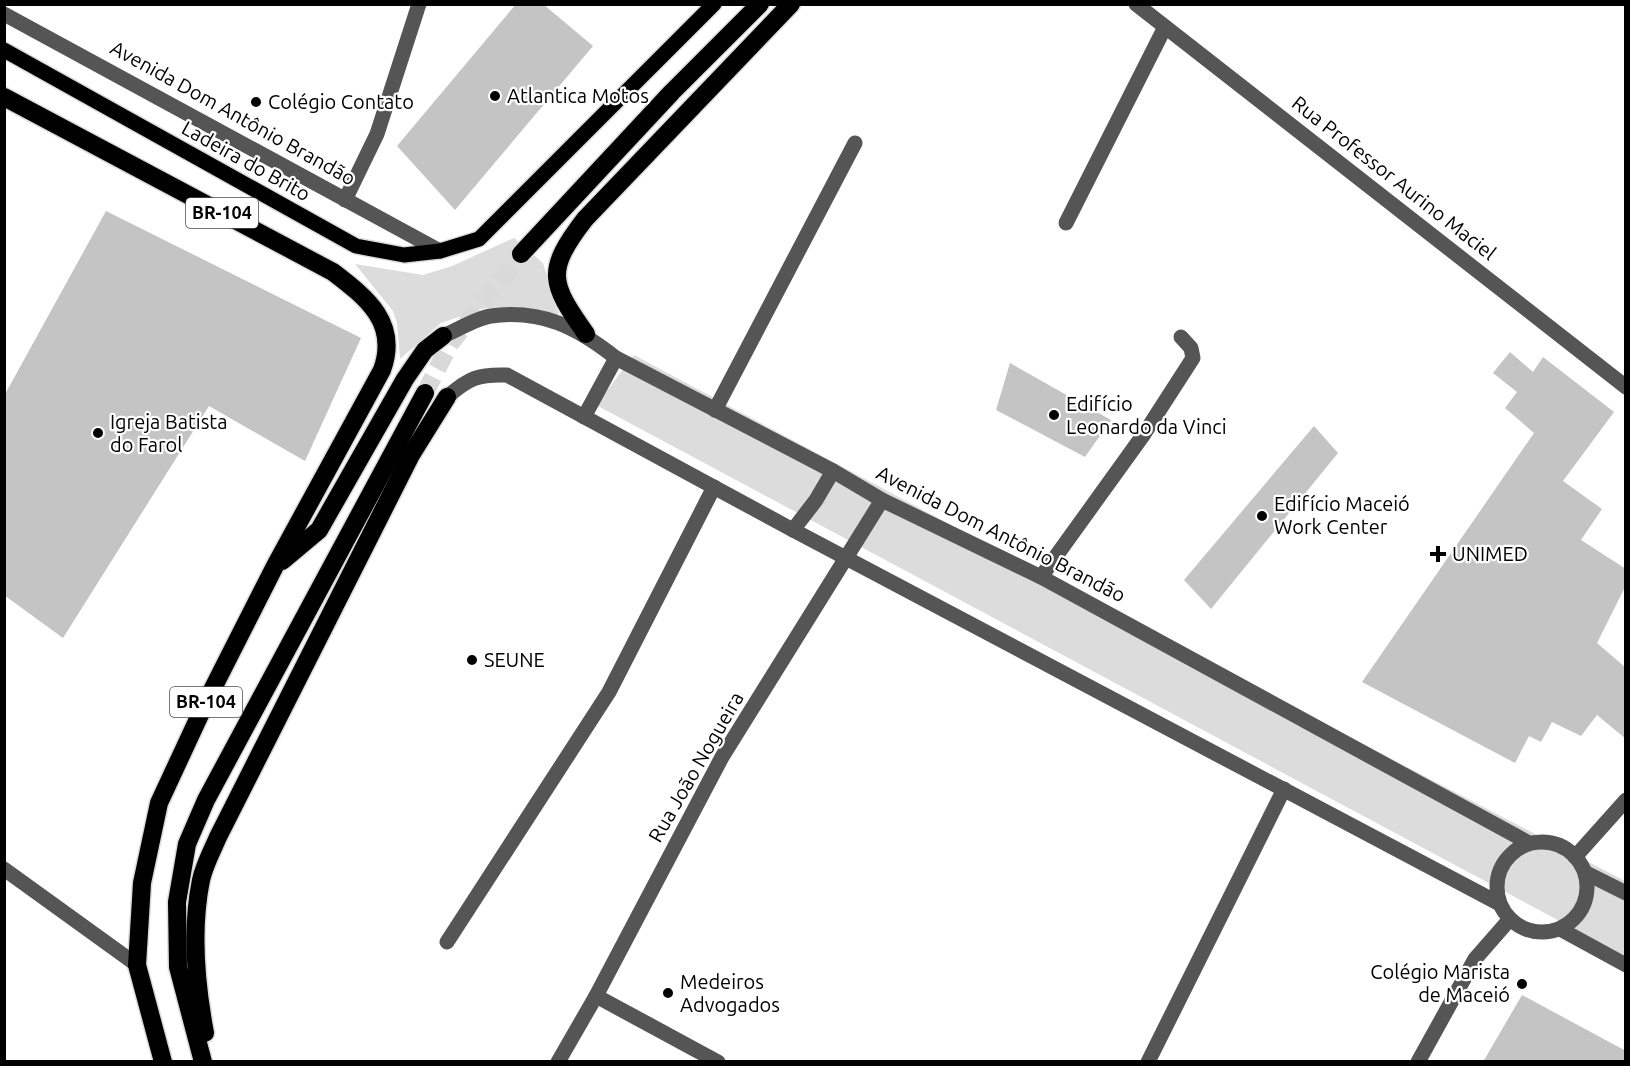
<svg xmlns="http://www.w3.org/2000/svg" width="1630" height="1066" viewBox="0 0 1630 1066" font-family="Ubuntu,sans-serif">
  <rect width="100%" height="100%" fill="#fff"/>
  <g fill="#dcdcdc">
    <path d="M514,238L543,263L559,316L485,308L441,323L400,359L397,323L393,311L355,264L423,275L452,266Z"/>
    <path d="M634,355L1212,665L1625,881V956L596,405Z"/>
  </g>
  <g fill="#c4c4c4">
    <path d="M516,4H543L593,46L455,210L397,146Z"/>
    <path d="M106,211L361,338L305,461L209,406L63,638L4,595V396Z"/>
    <path d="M1510,352L1533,372L1543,357L1614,412L1563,481L1602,509L1581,540L1626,569V585L1597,643L1626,668V739L1597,715L1581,736L1552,722L1541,742L1529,736L1515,763L1362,682L1534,433L1505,408L1517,392L1493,373Z"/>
    <path d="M1010,363L1111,420L1085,457L996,410Z"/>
    <path d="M1314,426L1338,453L1211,609L1184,580Z"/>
    <path d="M1522,995L1626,1051V1062H1483Z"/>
  </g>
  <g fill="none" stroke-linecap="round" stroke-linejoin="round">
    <path stroke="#d9d9d9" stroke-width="18" stroke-dasharray="18 9" stroke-linecap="butt" d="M425,393L450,344L521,254"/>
    <defs>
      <path id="major" d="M4,50L356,246L404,255L440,251L479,239L714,4"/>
      <g id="highway">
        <path d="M4,97L333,272C367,298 399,323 382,370L275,566L205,704L159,803L142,883L137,965L163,1062"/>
        <path d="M521,254L672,92L760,4"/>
        <path d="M586,334C550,283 545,271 585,219L791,4"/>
        <path d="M282,561L319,530L405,379L425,350L443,336"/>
        <path d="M205,1033C196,985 191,929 201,880C204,866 212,851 218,837L411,455L447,397"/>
        <path d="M203,1062L178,967L177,902L187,844L206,800L425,393"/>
      </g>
    </defs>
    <use href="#major" stroke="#dbdbdb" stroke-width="18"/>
    <use href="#highway" stroke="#dbdbdb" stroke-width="21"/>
    <g stroke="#555" stroke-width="15">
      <path d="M1136,4L1626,387"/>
      <path d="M4,14L440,251"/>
      <path d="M345,200L377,134L419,4"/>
      <path d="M1066,223L1165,27"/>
      <path d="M443,336C458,330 476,318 491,316C541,309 577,327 616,358L833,471L882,500L1041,577L1529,843"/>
      <path d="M447,397C469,378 478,374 507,375L793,530L1500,904"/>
      <path d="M715,410L855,143"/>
      <path d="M584,417L616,358"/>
      <path d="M793,530L816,500L833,471"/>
      <path d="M1041,577L1144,434L1193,358L1191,348L1181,337"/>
      <circle cx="1542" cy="887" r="45"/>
      <path d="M1575,857L1626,800"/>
      <path d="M4,869L137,965"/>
      <path d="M1586,873L1626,893"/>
      <path d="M1560,929L1626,965"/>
      <path d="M447,942L609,692L714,487"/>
      <path d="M596,996L718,1062"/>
      <path d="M558,1062L596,996L722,757L882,500"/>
      <path d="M1148,1062L1284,789"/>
      <path d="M1418,1062L1475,959L1510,919"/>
    </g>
    <use href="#major" stroke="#000" stroke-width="15"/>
    <use href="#highway" stroke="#000" stroke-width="18"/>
  </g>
  <g fill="#000" stroke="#fff" stroke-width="2">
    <circle cx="495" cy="96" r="6"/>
    <circle cx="256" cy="102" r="6"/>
    <circle cx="1054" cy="415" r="6"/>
    <circle cx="98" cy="433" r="6"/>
    <circle cx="1262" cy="516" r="6"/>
    <path d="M1435 545h6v6h6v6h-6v6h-6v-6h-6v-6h6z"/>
    <circle cx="472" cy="660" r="6"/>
    <circle cx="1522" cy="984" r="6"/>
    <circle cx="668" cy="993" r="6"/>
  </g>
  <g text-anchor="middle" stroke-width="4.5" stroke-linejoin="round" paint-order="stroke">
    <g fill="#fff" stroke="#4c4c4c" stroke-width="1.5">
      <rect x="186" y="198" width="72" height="30" rx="4.5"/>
      <rect x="170" y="687" width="72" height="30" rx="4.5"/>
    </g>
    <g font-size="18" font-weight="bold" fill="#000">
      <text x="222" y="219">BR-104</text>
      <text x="206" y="708">BR-104</text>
    </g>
    <g font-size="20" fill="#000" stroke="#fff" text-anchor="start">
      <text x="507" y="103">Atlantica Motos</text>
      <text x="268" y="109">Colégio Contato</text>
      <text x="1066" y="411">Edifício<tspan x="1066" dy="23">Leonardo da Vinci</tspan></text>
      <text x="110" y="429">Igreja Batista<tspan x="110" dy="23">do Farol</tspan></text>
      <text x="1274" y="511">Edifício Maceió<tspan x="1274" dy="23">Work Center</tspan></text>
      <text x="1452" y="561">UNIMED</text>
      <text x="484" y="667">SEUNE</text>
      <text x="1510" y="979" text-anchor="end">Colégio Marista<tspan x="1510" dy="23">de Maceió</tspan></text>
      <text x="680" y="989">Medeiros<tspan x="680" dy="23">Advogados</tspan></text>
    </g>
    <g font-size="20" fill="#000" stroke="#fff">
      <text transform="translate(233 113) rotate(29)" y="7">Avenida Dom Antônio Brandão</text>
      <text transform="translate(246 161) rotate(29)" y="7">Ladeira do Brito</text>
      <text transform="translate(1394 178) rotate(38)" y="7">Rua Professor Aurino Maciel</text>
      <text transform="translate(1001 534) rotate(27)" y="7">Avenida Dom Antônio Brandão</text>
      <text transform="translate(696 767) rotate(-60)" y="7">Rua João Nogueira</text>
    </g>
  </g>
  <rect width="1630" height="1066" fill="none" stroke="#000000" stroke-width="12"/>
</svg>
